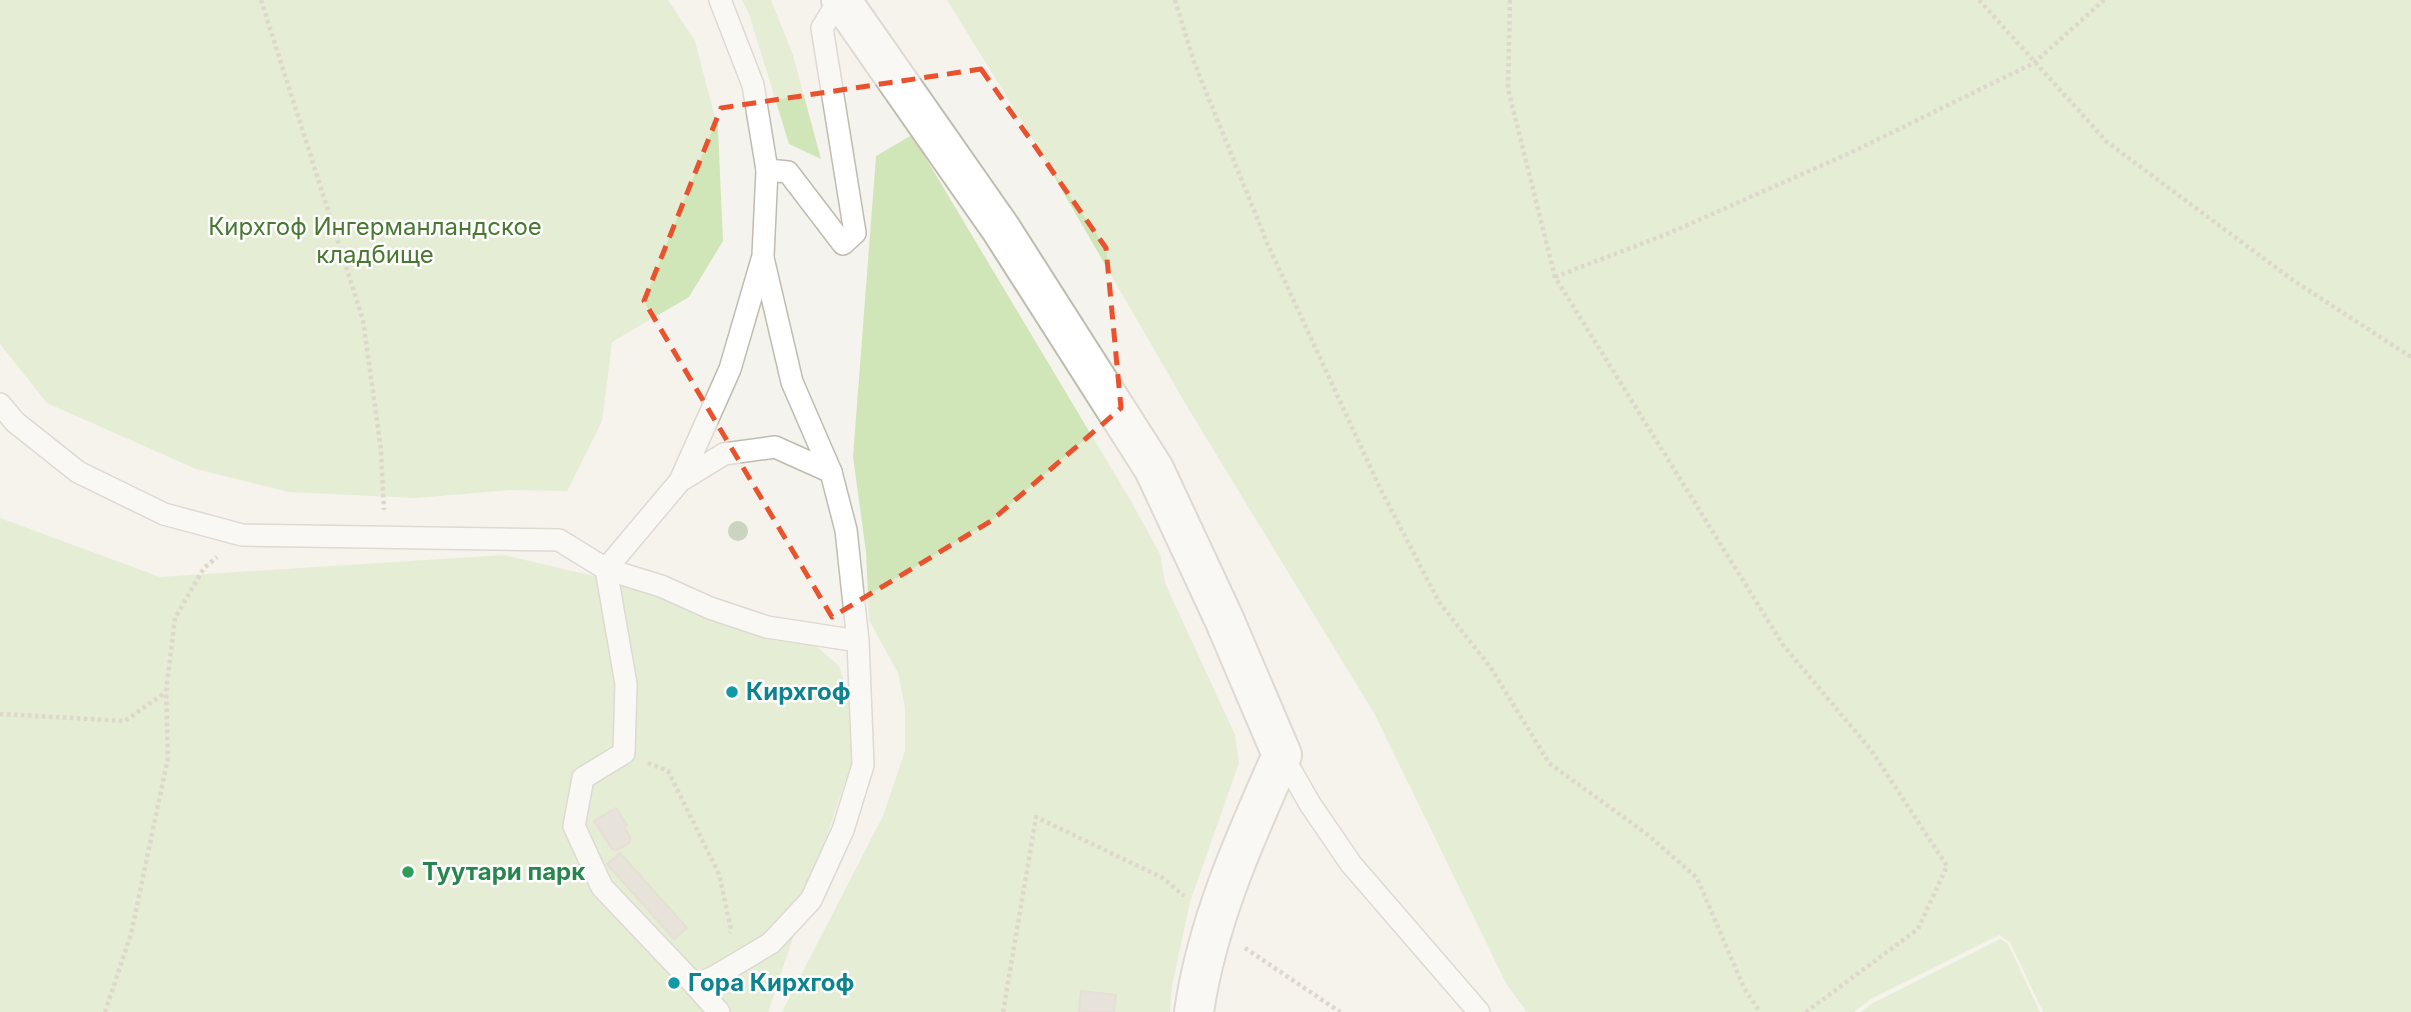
<svg xmlns="http://www.w3.org/2000/svg" width="2411" height="1012" viewBox="0 0 2411 1012" font-family="Inter,sans-serif">
  <rect width="100%" height="100%" fill="#f5f3ed"/>
  <g fill="#d0e6b9">
    <path d="M0,0H668L695,41L718,129L723,241L689,297L612,342L602,421L567,491L510,490L416,498L289,492L196,469L47,403L0,344Z"/>
    <path d="M742,0H771L793,55L821,159L789,144L749,14Z"/>
    <path d="M947,0H2411V1012H2043L2010,942L1999,935L1871,999L1854,1012H1527L1507,985L1374,713L1188,408L1026,128Z"/>
    <path d="M912,135L1132,503L1160,554L1165,583L1235,735L1239,763L1190,902L1172,986L1170,1012H782L883,816L905,751V707L898,673L869,620L866,552L853,457L876,156Z"/>
    <path d="M0,518L160,577L504,555L787,621L839,666L862,731L768,1012H0Z"/>
    <path d="M2000,939L2008,944L2040,1012H1861L1873,1003Z"/>
  </g>
  <g fill="#d6cfc3" stroke="#d0c7b6" stroke-width="2">
    <path d="M616,808L627,825L624,827L630,837L629,843L617,850L612,849L594,821Z"/>
    <path d="M620,853L687,928L674,939L607,864Z"/>
    <path d="M1081,991L1116,995L1114,1012H1079Z"/>
  </g>
  <g fill="none" stroke-linecap="round" stroke-linejoin="round">
    <defs>
      <g id="lane">
        <path d="M767,170L788,172L843,244L855,233L822,28L839,0"/>
        <path d="M763,258L792,382L831,472"/>
        <path d="M0,404L15,422L78,472L164,514L242,535L559,540L606,569L626,684L624,753L583,778L574,826L602,887L695,985L719,1012"/>
        <path d="M680,481L724,454L775,447L831,472L846,530L858,641L767,627L710,608L661,586L606,569L680,481L730,369L763,256L767,170L753,85L720,0"/>
        <path d="M1282,755L1310,804L1351,864L1479,1012"/>
        <path d="M695,985L714,977L771,943L811,900L843,830L863,765L858,641"/>
      </g>
      <path id="street" d="M841,0L1001,229L1154,469L1224,619L1282,755C1245,838 1207,922 1194,1012"/>
    </defs>
    <use href="#lane" stroke="#c0bbaf" stroke-width="24"/>
    <use href="#street" stroke="#c0bbaf" stroke-width="42"/>
    <g stroke="#c1b7a2" stroke-width="4.5" stroke-dasharray="3.5 3.5" stroke-linecap="butt">
      <path d="M261,0L363,320L381,450L384,510"/>
      <path d="M1175,0L1194,62L1268,245L1380,488L1439,602L1491,668L1549,763L1648,835L1697,878L1744,988L1760,1012"/>
      <path d="M1510,0L1508,89L1555,277L1783,645L1871,750L1947,866L1918,929L1806,1012"/>
      <path d="M1979,0L2107,142L2294,281L2411,357"/>
      <path d="M1555,277L1667,234L1852,152L2034,63L2104,0"/>
      <path d="M0,714L125,721L166,692"/>
      <path d="M648,763L668,771L719,874L731,929L730,933"/>
      <path d="M1245,948L1340,1012"/>
      <path d="M105,1012L131,934L168,758L166,692L175,618L204,568L217,557"/>
      <path d="M1003,1012L1036,817L1163,878L1184,896"/>
    </g>
    <use href="#lane" stroke="#fff" stroke-width="21"/>
    <use href="#street" stroke="#fff" stroke-width="38"/>
  </g>
  <circle fill="#96af86" cx="738" cy="531" r="10"/>
  <path d="M0 0H2411V1012H0ZM981,69L1106,248L1121,408L991,521L832,617L644,301L721,108Z" fill="#f5f3ed" fill-opacity=".55" fill-rule="evenodd"/>
  <path fill="none" stroke="#ea522e" stroke-width="5" stroke-dasharray="14 9" stroke-linejoin="round" d="M981,69L1106,248L1121,408L991,521L832,617L644,301L721,108Z"/>
  <g fill="#0f9aa8" stroke="#fff" stroke-width="2.5">
    <circle cx="732" cy="692" r="7"/>
    <circle cx="674" cy="983" r="7"/>
  </g>
  <circle fill="#2e9e5b" stroke="#fff" stroke-width="2.5" cx="408" cy="872" r="7"/>
  <g text-anchor="middle" stroke-width="5" stroke-linejoin="round" paint-order="stroke">
    <g font-size="24" fill="#497831" stroke="#fff">
      <text x="375" y="235">Кирхгоф Ингерманландское<tspan x="375" dy="28">кладбище</tspan></text>
    </g>
    <g font-size="24" font-weight="bold" fill="#0d838f" stroke="#fff" text-anchor="start">
      <text x="746" y="700">Кирхгоф</text>
      <text x="688" y="991">Гора Кирхгоф</text>
    </g>
    <g font-size="24" font-weight="bold" fill="#27864d" stroke="#fff" text-anchor="start">
      <text x="422" y="880">Туутари парк</text>
    </g>
  </g>
</svg>
